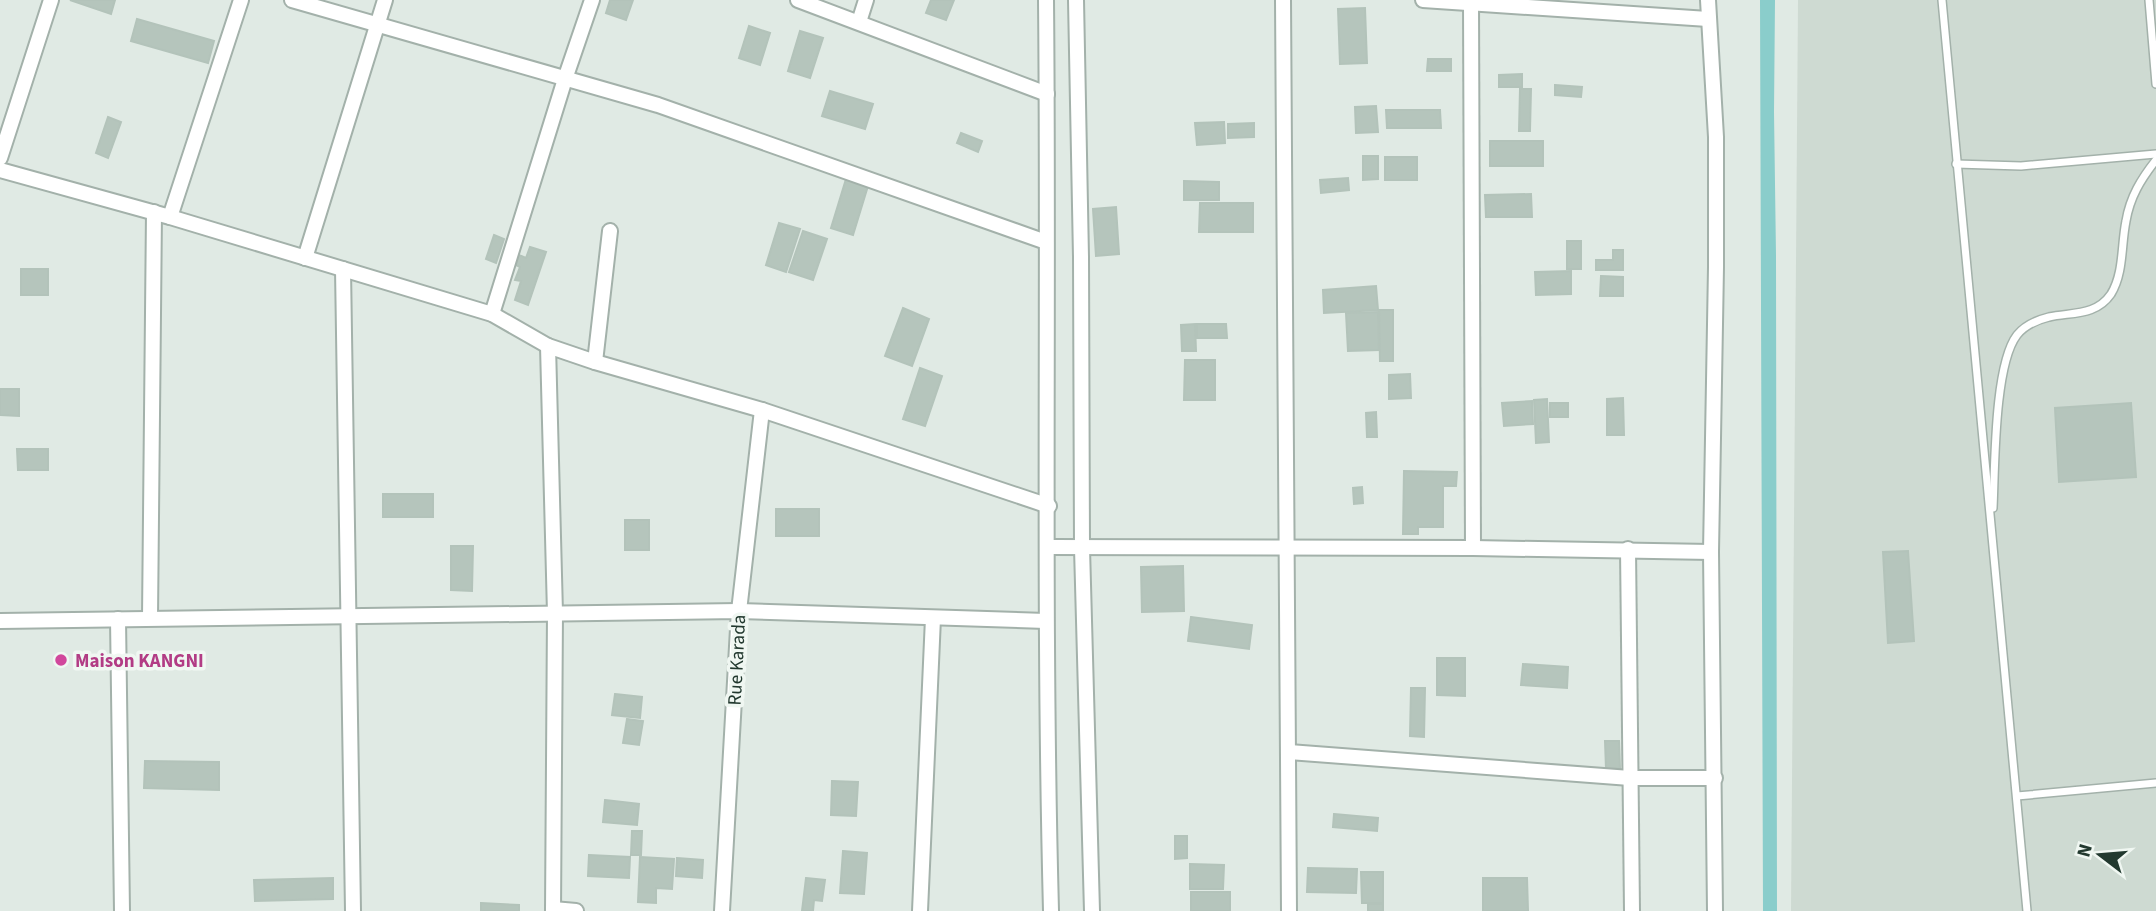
<svg xmlns="http://www.w3.org/2000/svg" width="2156" height="911" viewBox="0 0 2156 911" font-family="'Source Sans 3',sans-serif">
  <rect width="100%" height="100%" fill="#e0eae4"/>
  <path fill="#cedad2" d="M1798,0H2156V911H1791Z"/>
  <path fill="#8acdcb" d="M1760,0H1775L1774,112L1776,256L1777,911H1763Z"/>
  <g fill="#b5c5bc" stroke="#b3c3ba" stroke-width="2">
    <path d="M70,0H115L111,14Z"/>
    <path d="M610,0H633L626,20L606,13Z"/>
    <path d="M931,0H954L946,20L926,13Z"/>
    <path d="M1365,8L1367,63L1340,64L1338,9Z"/>
    <path d="M137,19L214,41L208,63L131,41Z"/>
    <path d="M749,26L770,33L760,65L739,58Z"/>
    <path d="M800,31L823,38L810,78L788,71Z"/>
    <path d="M1428,59H1451V71H1427Z"/>
    <path d="M1522,74V87H1499V75Z"/>
    <path d="M1555,85L1582,87L1581,97L1555,95Z"/>
    <path d="M1520,89H1531L1530,131H1519Z"/>
    <path d="M830,91L873,104L865,129L822,116Z"/>
    <path d="M1376,106L1378,132L1356,133L1355,107Z"/>
    <path d="M1386,110H1440L1441,128H1387Z"/>
    <path d="M108,117L121,122L108,158L96,153Z"/>
    <path d="M1224,122L1225,143L1197,145L1195,123Z"/>
    <path d="M1254,123V137L1228,138V124Z"/>
    <path d="M961,133L982,141L978,152L957,143Z"/>
    <rect x="1490" y="141" width="53" height="25"/>
    <path d="M1363,156H1378V179L1363,180Z"/>
    <rect x="1385" y="157" width="32" height="23"/>
    <path d="M1348,178L1349,190L1321,193L1320,180Z"/>
    <path d="M846,179L868,186L853,235L831,228Z"/>
    <path d="M1184,181L1219,182V200H1184Z"/>
    <path d="M1531,194L1532,217H1486L1485,195Z"/>
    <path d="M1200,203H1253V232H1199Z"/>
    <path d="M1116,207L1119,254L1096,256L1093,209Z"/>
    <path d="M779,223L800,229L786,272L766,265Z"/>
    <path d="M803,231L827,239L813,280L789,272Z"/>
    <path d="M494,235L504,239L496,263L486,259Z"/>
    <rect x="1567" y="241" width="14" height="28"/>
    <path d="M530,247L546,252L528,305L515,300L521,281L515,280L520,267L516,265L519,255L526,258Z"/>
    <path d="M1613,250H1623V270H1596V260H1613Z"/>
    <rect x="21" y="269" width="27" height="26"/>
    <path d="M1571,271V294L1536,295L1535,272Z"/>
    <path d="M1601,276L1623,277V296H1600Z"/>
    <path d="M1376,286L1378,310L1324,313L1323,290Z"/>
    <path d="M903,308L929,319L912,366L885,356Z"/>
    <path d="M1379,310H1393V361H1380Z"/>
    <path d="M1378,312L1379,350L1348,351L1346,313Z"/>
    <path d="M1195,324L1196,351H1182L1181,325Z"/>
    <path d="M1197,324H1226L1227,338H1197Z"/>
    <path d="M1185,360H1215V400H1184Z"/>
    <path d="M920,368L942,376L925,426L903,419Z"/>
    <path d="M1410,374L1411,398L1389,399V375Z"/>
    <path d="M0,389H19V416L0,415Z"/>
    <path d="M1623,398L1624,435H1607V399Z"/>
    <path d="M1547,399L1549,442L1536,443L1534,400Z"/>
    <path d="M1532,401L1533,424L1504,426L1502,403Z"/>
    <rect x="1550" y="403" width="18" height="14"/>
    <path d="M2131,403L2136,477L2059,482L2055,408Z"/>
    <path d="M1376,412L1377,437H1367L1366,413Z"/>
    <path d="M17,449H48V470H18Z"/>
    <path d="M1404,471L1457,472L1456,486H1443V527H1418V534H1403Z"/>
    <path d="M1362,487L1363,503L1354,504L1353,488Z"/>
    <rect x="383" y="494" width="50" height="23"/>
    <rect x="776" y="509" width="43" height="27"/>
    <rect x="625" y="520" width="24" height="30"/>
    <path d="M451,546H473L472,591L451,590Z"/>
    <path d="M1908,551L1914,641L1888,643L1883,552Z"/>
    <path d="M1183,566L1184,611L1142,612L1141,567Z"/>
    <path d="M1191,617L1252,625L1249,649L1188,641Z"/>
    <path d="M1437,658H1465V696L1437,695Z"/>
    <path d="M1523,664L1568,667L1567,688L1521,685Z"/>
    <path d="M1411,688H1425L1424,737L1410,736Z"/>
    <path d="M615,694L642,697L640,718L612,715Z"/>
    <path d="M627,719L643,721L639,745L623,743Z"/>
    <path d="M1605,741H1619L1620,768L1606,769Z"/>
    <path d="M145,761L219,762V790L144,788Z"/>
    <path d="M832,781L858,782L856,816L831,815Z"/>
    <path d="M605,800L639,804L637,825L603,822Z"/>
    <path d="M1334,814L1378,818L1377,831L1333,827Z"/>
    <path d="M632,831H642L641,855H631Z"/>
    <path d="M1175,836H1187V858L1175,859Z"/>
    <path d="M843,851L867,853L864,894L840,893Z"/>
    <path d="M589,855L630,857L629,878L588,876Z"/>
    <path d="M640,857L674,859L672,889L656,888V903L638,902Z"/>
    <path d="M677,858L703,860L702,878L676,876Z"/>
    <path d="M1190,864L1224,865L1223,889H1190Z"/>
    <path d="M1308,868L1357,869L1356,893L1307,892Z"/>
    <path d="M1361,872H1383V903H1362Z"/>
    <path d="M333,878V899L255,901L254,880Z"/>
    <path d="M806,878L825,880L822,901L814,900L813,911H802Z"/>
    <path d="M1483,878H1527L1528,911H1483Z"/>
    <rect x="1191" y="892" width="39" height="19"/>
    <path d="M481,903L519,905V911H481Z"/>
    <rect x="1368" y="904" width="15" height="7"/>
  </g>
  <g fill="none" stroke-linecap="round" stroke-linejoin="round">
    <defs>
      <g id="lane">
        <path d="M1942,0L2027,911"/>
        <path d="M2149,0L2156,84"/>
        <path d="M1956,164L2021,166L2156,154"/>
        <path d="M1993,508C1995,468 1994,365 2017,335C2025,325 2037,320 2049,317C2072,312 2096,316 2111,294C2124,273 2121,245 2126,221C2130,197 2141,179 2156,160"/>
        <path d="M2017,796L2156,783"/>
      </g>
      <g id="street">
        <path d="M292,0L658,105L1046,242"/>
        <path d="M798,0L1047,94"/>
        <path d="M1046,0C1049,304 1043,607 1051,911"/>
        <path d="M1076,0L1081,257L1082,548L1092,911"/>
        <path d="M1283,0L1289,911"/>
        <path d="M1423,0L1708,19"/>
        <path d="M1708,0L1716,137V267L1711,552L1715,911"/>
        <path d="M1471,4L1473,548"/>
        <path d="M859,22L866,0"/>
        <path d="M0,158L51,0"/>
        <path d="M0,170L170,217L492,314L548,346L595,362L762,410L1049,506"/>
        <path d="M170,217L241,0"/>
        <path d="M305,258L385,0"/>
        <path d="M343,269L353,911"/>
        <path d="M492,314L565,79L592,0"/>
        <path d="M548,346L555,613L553,911"/>
        <path d="M595,362L610,231"/>
        <path d="M1048,547L1473,548L1711,552"/>
        <path d="M1628,549L1632,911"/>
        <path d="M150,618L154,212"/>
        <path d="M118,619L122,911"/>
        <path d="M0,621L739,611L1046,621"/>
        <path d="M1289,752L1630,778H1715"/>
        <path d="M553,909L576,911"/>
        <path d="M722,911L739,611L762,410"/>
        <path d="M920,911L933,618"/>
      </g>
    </defs>
    <use href="#lane" stroke="#a3b1aa" stroke-width="10"/>
    <use href="#street" stroke="#a3b1aa" stroke-width="18"/>
    <use href="#lane" stroke="#fff" stroke-width="7"/>
    <use href="#street" stroke="#fff" stroke-width="14"/>
  </g>
  <circle fill="#d1479c" stroke="#f0f7f2" stroke-width="2.5" cx="61" cy="660" r="7"/>
  <g text-anchor="middle" stroke-width="7" stroke-linejoin="round" paint-order="stroke">
    <g font-size="19" font-weight="bold" fill="#b23c85" stroke="#f0f7f2" text-anchor="start">
      <text x="75" y="667">Maison KANGNI</text>
    </g>
    <g font-size="19" fill="#22392f" stroke="#f0f7f2">
      <text transform="translate(736 660) rotate(-87)" y="7">Rue Karada</text>
    </g>
  </g>
  <g transform="translate(2100 855) rotate(286)" stroke="#f0f7f2" stroke-width="5" paint-order="stroke">
  <path d="M0-5L12 26L0 18L-12 26Z" fill="#22392f"/>
  <text y="-10" font-size="19" font-weight="bold" text-anchor="middle" fill="#22392f">N</text>
  </g>
</svg>
